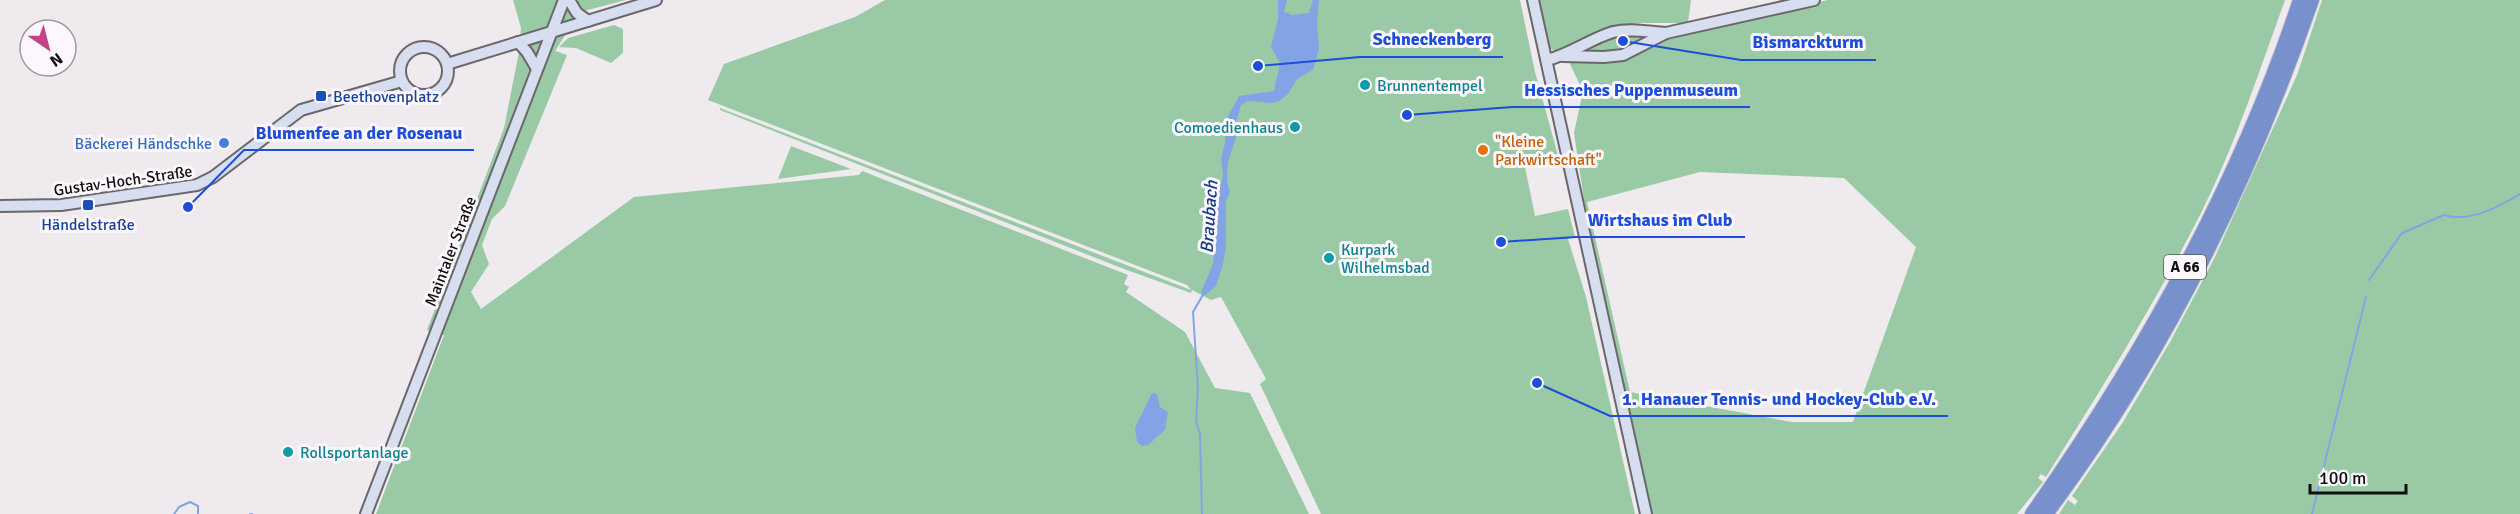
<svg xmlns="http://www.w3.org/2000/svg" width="2520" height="514" viewBox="0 0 2520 514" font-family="Signika,sans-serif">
  <rect width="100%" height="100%" fill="#eeeaee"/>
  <g fill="#99caa5" fill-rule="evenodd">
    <path d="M513,0H626L580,12L555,51L567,55L505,206L492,219L482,245L489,264L471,292L481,309L634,197L859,175L862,171L1128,275L1124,284L1129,287L1126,292L1185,332L1215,388L1250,393L1309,514H376L444,335L427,330L504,128L519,52L521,28Z"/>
    <path d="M885,0H1520L1535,72L1559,159L1525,167L1535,216L1568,209L1575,237L1568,239L1586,297L1635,514H1321L1260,384L1266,379L1221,297L1211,300L1192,290L1191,293L1124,269L720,110V108L1191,290L1187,285L708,100L724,64L855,17Z"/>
    <path d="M1537,0H1691L1688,23H1640L1603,30L1583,41L1555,51L1547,47Z"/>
    <path d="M1828,0H2285C2259,72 2235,145 2201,213C2155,304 2100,391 2046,477L2041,474L2038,478L2043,482L2017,514H1651L1584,200L1574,133L1583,91L1569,62L1609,59L1667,36ZM1700,172L1844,178L1916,247L1853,422H1792L1630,392L1587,202Z"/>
    <path d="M2322,0H2520V514H2059L2068,500L2075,505L2078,501L2072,496L2123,422L2170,342L2214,259L2297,75Z"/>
    <path d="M614,25L623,29V53L611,63L576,48L559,47L568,38Z"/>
    <path d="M1613,35L1643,36L1644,40L1624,53L1588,51V47Z"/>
    <path d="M791,146L851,169L778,179Z"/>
  </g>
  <g fill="#82a4e6">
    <path d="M1278,0H1287L1284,12L1292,15L1309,13L1313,0H1319L1317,24L1319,49L1313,70L1297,79L1288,94L1279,101L1272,103L1248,101L1241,105L1235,126L1237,134L1228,162L1227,182L1230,192L1226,202V248L1223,264L1216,286L1204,296L1201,292L1213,264L1215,248L1212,206L1218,197L1223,175L1221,159L1225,143L1226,120L1239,96L1274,91L1280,63L1271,47L1278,19Z"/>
    <path d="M1152,393L1157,394L1160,407L1168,412L1165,430L1148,445L1142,446L1137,442L1135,428Z"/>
  </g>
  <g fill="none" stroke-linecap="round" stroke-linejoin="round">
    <g stroke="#82a4e6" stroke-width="2">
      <path d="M2369,280L2402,233L2444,215C2470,223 2498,207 2520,194"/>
      <path d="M174,514L179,507L190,502L198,506V514"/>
      <path d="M250,514H252"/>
      <path d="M1202,514L1200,434L1196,422L1198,389L1193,312L1204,293"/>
      <path d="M2312,514L2366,297"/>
    </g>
    <defs>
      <g id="secondary">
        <path d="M569,0L577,13L588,21"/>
        <path d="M1533,0L1646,514"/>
        <path d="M518,42L527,52L537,69"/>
        <circle cx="424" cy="71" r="24"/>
        <path d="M1563,56L1604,57L1623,55L1666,33L1814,0"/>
        <path d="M1547,60C1571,54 1590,39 1613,32C1630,28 1649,32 1666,33"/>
        <path d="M447,64L656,0"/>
        <path d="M0,206L61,205L197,185L213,177L301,110L402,81"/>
        <path d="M366,514L564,0"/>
      </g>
      <g id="highway">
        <path d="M2032,514C2144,355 2239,185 2300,0"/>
        <path d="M2046,514C2162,359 2249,182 2312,0"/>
      </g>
    </defs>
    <use href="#secondary" stroke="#6b676b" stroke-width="14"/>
    <use href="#highway" stroke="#cacaca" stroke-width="16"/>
    <use href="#secondary" stroke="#d6deef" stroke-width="10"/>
    <use href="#highway" stroke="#7890cb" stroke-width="14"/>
  </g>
  <g fill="#0f9aa8" stroke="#fcf7fc" stroke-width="2">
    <circle cx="1365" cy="85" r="6"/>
    <circle cx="1295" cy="127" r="6"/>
    <circle cx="1329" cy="258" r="6"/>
    <circle cx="288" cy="452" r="6"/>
  </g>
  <g fill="#1a4fb4" stroke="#fcf7fc" stroke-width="2">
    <rect x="315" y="90" width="12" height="12" rx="3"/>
    <rect x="82" y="199" width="12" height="12" rx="3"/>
  </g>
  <circle fill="#3f7fe0" stroke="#fcf7fc" stroke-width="2" cx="224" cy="143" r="6"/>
  <circle fill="#e8710a" stroke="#fcf7fc" stroke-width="2" cx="1483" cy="150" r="6"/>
  <g text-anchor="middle" stroke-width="6" stroke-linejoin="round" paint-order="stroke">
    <rect fill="#fcf7fc" stroke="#575557" stroke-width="1.5" x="2164" y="255" width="42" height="24" rx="4.5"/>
    <g font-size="15" font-weight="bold" fill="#100f10">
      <text x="2185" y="272">A 66</text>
    </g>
    <g font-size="16" fill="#0d838f" stroke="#fcf7fc" text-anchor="start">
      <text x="1377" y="91">Brunnentempel</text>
      <text x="1283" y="133" text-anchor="end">Comoedienhaus</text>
      <text x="1341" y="255">Kurpark<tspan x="1341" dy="18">Wilhelmsbad</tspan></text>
      <text x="300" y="458">Rollsportanlage</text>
    </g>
    <g font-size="16" fill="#164399" stroke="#fcf7fc" text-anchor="start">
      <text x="333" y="102">Beethovenplatz</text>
      <text x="88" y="230" text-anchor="middle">Händelstraße</text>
    </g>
    <g font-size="16" fill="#c56008" stroke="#fcf7fc" text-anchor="start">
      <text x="1495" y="147">"Kleine<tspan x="1495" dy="18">Parkwirtschaft"</tspan></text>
    </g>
    <g font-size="16" fill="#366cbe" stroke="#fcf7fc" text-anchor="end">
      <text x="212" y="149">Bäckerei Händschke</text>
    </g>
    <g font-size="16" fill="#100f10" stroke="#fcf7fc">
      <text transform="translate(123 180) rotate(-8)" y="6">Gustav-Hoch-Straße</text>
      <text transform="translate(450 251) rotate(-69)" y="6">Maintaler Straße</text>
    </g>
    <g font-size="18" font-style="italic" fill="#163a85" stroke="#fcf7fc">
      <text transform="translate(1209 217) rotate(-86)" y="6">Braubach</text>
    </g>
  </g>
  <path fill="none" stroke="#1d4ed8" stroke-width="2" d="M1258 66L1360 57H1503M1623 41L1741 60H1876M1407 115L1512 107H1750M188 207L244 150H474M1501 242L1576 237H1745M1537 383L1610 416H1948"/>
  <g fill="#1d4ed8" stroke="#fcf7fc" stroke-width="2">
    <circle cx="1258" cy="66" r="6"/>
    <circle cx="1623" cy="41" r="6"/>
    <circle cx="1407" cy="115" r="6"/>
    <circle cx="188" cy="207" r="6"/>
    <circle cx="1501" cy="242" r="6"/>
    <circle cx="1537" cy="383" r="6"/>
  </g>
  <g font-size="18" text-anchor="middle" font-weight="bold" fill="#1d4ed8" stroke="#fcf7fc" stroke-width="6" stroke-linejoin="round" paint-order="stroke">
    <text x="1432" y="45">Schneckenberg</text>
    <text x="1808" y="48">Bismarckturm</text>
    <text x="1631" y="96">Hessisches Puppenmuseum</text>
    <text x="359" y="139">Blumenfee an der Rosenau</text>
    <text x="1660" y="226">Wirtshaus im Club</text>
    <text x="1779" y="405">1. Hanauer Tennis- und Hockey-Club e.V.</text>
  </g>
  <g transform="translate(48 48) rotate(145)"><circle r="28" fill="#fcf7fc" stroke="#9e9a9e" stroke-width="1.5"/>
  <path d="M0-4.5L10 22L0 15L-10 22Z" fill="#c4428a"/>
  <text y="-9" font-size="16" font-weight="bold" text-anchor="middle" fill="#100f10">N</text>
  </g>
  <path d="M2310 484v9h96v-9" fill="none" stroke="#100f10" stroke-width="3"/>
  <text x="2319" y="484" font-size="18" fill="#100f10" stroke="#fcf7fc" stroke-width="4.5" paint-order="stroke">100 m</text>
</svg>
